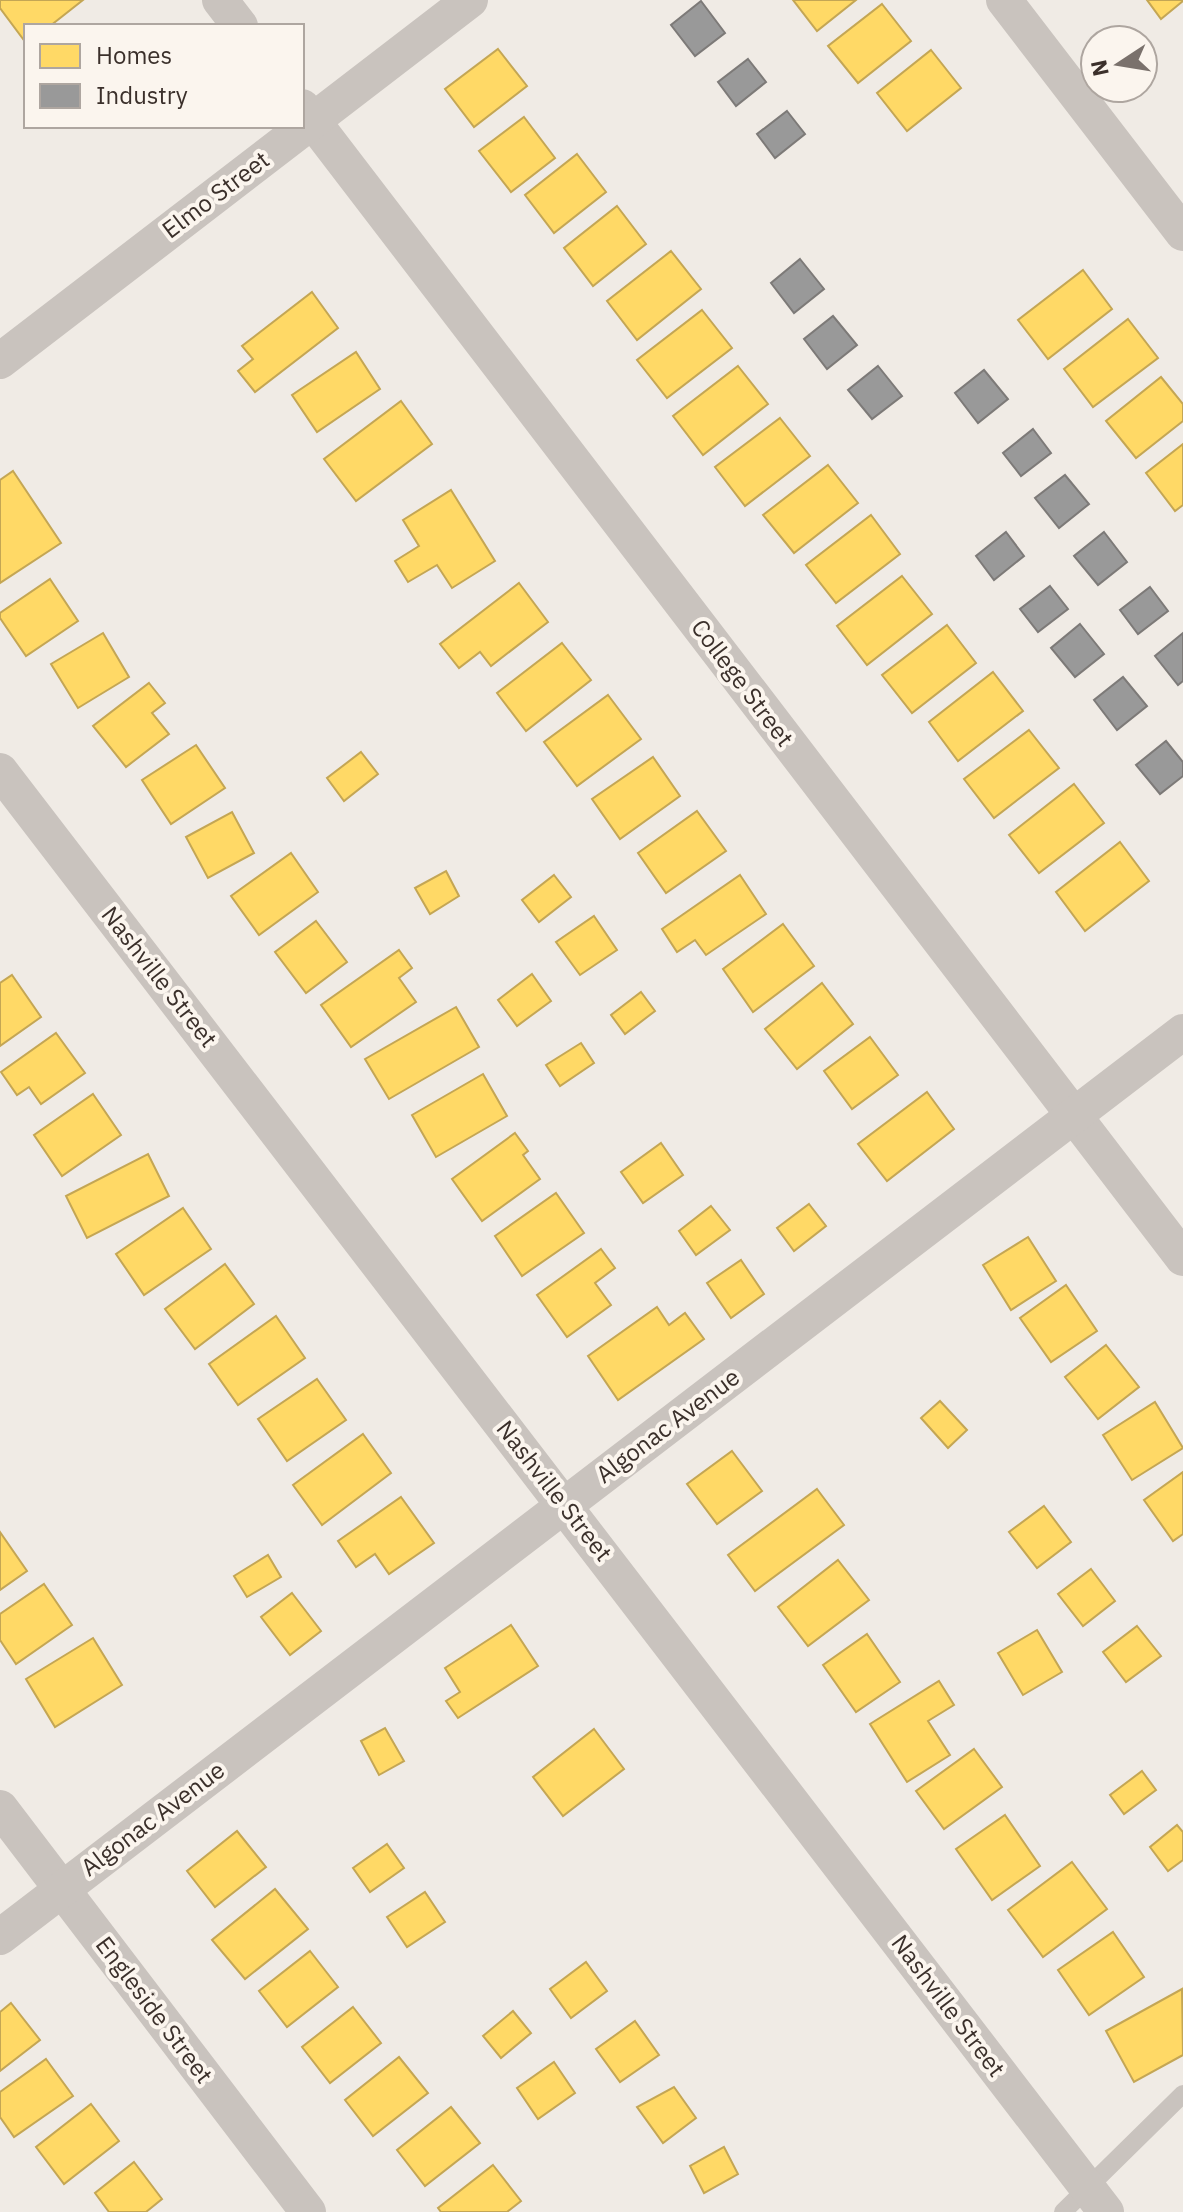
<svg xmlns="http://www.w3.org/2000/svg" width="1183" height="2212" viewBox="0 0 1183 2212" font-family="'IBM Plex Sans',sans-serif">
  <rect width="100%" height="100%" fill="#f0ebe5"/>
  <g fill="#ffd966" stroke="#c4a654" stroke-width="2">
    <path d="M0,0H83L50,26H26V43L0,8Z"/>
    <path d="M793,0H856L817,31Z"/>
    <path d="M1147,0H1183V1L1161,19Z"/>
    <path d="M882,4L911,41L858,83L828,46Z"/>
    <path d="M498,49L527,86L474,127L445,89Z"/>
    <path d="M931,50L961,88L907,131L877,93Z"/>
    <path d="M524,117L555,158L511,192L479,151Z"/>
    <path d="M577,154L606,192L554,233L525,195Z"/>
    <path d="M617,206L646,244L593,286L564,248Z"/>
    <path d="M671,251L701,289L637,340L607,301Z"/>
    <path d="M1083,270L1112,309L1048,359L1018,320Z"/>
    <path d="M312,292L338,328L255,392L238,371L253,359L242,346Z"/>
    <path d="M702,310L732,348L667,398L637,360Z"/>
    <path d="M1128,319L1158,358L1093,407L1064,369Z"/>
    <path d="M356,352L380,389L317,432L292,395Z"/>
    <path d="M738,366L768,404L703,455L673,416Z"/>
    <path d="M1161,377L1183,404V421L1136,458L1106,421Z"/>
    <path d="M401,401L432,444L356,501L324,459Z"/>
    <path d="M780,418L810,456L745,506L715,467Z"/>
    <path d="M1183,444V505L1175,511L1146,473Z"/>
    <path d="M828,465L858,503L794,553L763,515Z"/>
    <path d="M13,471L61,543L0,583V480Z"/>
    <path d="M451,490L495,561L452,588L437,565L408,582L395,561L419,546L403,520Z"/>
    <path d="M871,515L900,554L836,603L806,565Z"/>
    <path d="M902,576L932,614L867,665L837,626Z"/>
    <path d="M50,579L78,621L26,656L0,618V613Z"/>
    <path d="M519,583L548,622L491,666L480,652L459,668L440,644Z"/>
    <path d="M947,625L976,663L912,713L882,675Z"/>
    <path d="M103,633L129,677L78,708L51,664Z"/>
    <path d="M562,643L591,680L526,731L497,693Z"/>
    <path d="M993,672L1023,711L958,761L929,722Z"/>
    <path d="M149,683L165,703L152,713L169,734L126,767L93,726Z"/>
    <path d="M608,695L641,739L577,786L544,742Z"/>
    <path d="M1029,730L1059,768L994,818L964,779Z"/>
    <path d="M196,745L225,788L171,824L142,780Z"/>
    <path d="M361,752L378,774L344,801L327,778Z"/>
    <path d="M653,757L680,796L620,839L592,799Z"/>
    <path d="M1074,784L1104,823L1039,873L1009,835Z"/>
    <path d="M697,811L726,851L666,893L638,853Z"/>
    <path d="M232,812L254,853L208,878L186,837Z"/>
    <path d="M1120,842L1149,881L1085,931L1056,892Z"/>
    <path d="M291,853L318,892L259,935L231,896Z"/>
    <path d="M446,871L459,896L430,914L415,888Z"/>
    <path d="M554,875L571,897L539,922L522,900Z"/>
    <path d="M740,875L766,914L706,955L695,940L677,952L662,929Z"/>
    <path d="M594,916L617,950L580,975L556,942Z"/>
    <path d="M316,921L347,962L306,993L275,952Z"/>
    <path d="M783,924L814,966L753,1012L723,969Z"/>
    <path d="M399,950L412,968L399,978L416,1002L351,1047L321,1005Z"/>
    <path d="M532,974L551,1001L517,1026L498,1000Z"/>
    <path d="M12,975L41,1017L0,1046V983Z"/>
    <path d="M822,983L853,1024L797,1069L765,1029Z"/>
    <path d="M641,992L655,1011L625,1034L611,1015Z"/>
    <path d="M456,1007L479,1047L389,1099L365,1059Z"/>
    <path d="M56,1033L85,1073L41,1104L29,1087L17,1095L1,1072Z"/>
    <path d="M870,1037L898,1075L852,1109L824,1071Z"/>
    <path d="M581,1043L594,1063L560,1086L546,1065Z"/>
    <path d="M483,1074L507,1116L436,1157L412,1115Z"/>
    <path d="M927,1092L954,1129L887,1181L858,1144Z"/>
    <path d="M93,1094L121,1135L62,1176L34,1135Z"/>
    <path d="M515,1133L528,1151L523,1155L540,1179L482,1221L452,1179Z"/>
    <path d="M661,1143L683,1175L643,1203L621,1172Z"/>
    <path d="M148,1154L169,1196L87,1238L66,1196Z"/>
    <path d="M556,1193L584,1233L522,1276L495,1236Z"/>
    <path d="M809,1204L826,1226L794,1251L777,1228Z"/>
    <path d="M711,1206L730,1230L696,1255L679,1231Z"/>
    <path d="M183,1208L211,1249L144,1295L116,1254Z"/>
    <path d="M1028,1237L1056,1281L1011,1310L983,1265Z"/>
    <path d="M601,1249L615,1268L595,1283L611,1305L567,1337L537,1295Z"/>
    <path d="M741,1260L764,1294L731,1318L707,1283Z"/>
    <path d="M225,1264L254,1304L195,1349L165,1309Z"/>
    <path d="M1066,1285L1097,1331L1051,1362L1020,1318Z"/>
    <path d="M657,1307L669,1325L685,1313L704,1339L618,1400L588,1356Z"/>
    <path d="M276,1316L305,1358L238,1405L209,1364Z"/>
    <path d="M1106,1345L1139,1387L1098,1419L1065,1377Z"/>
    <path d="M317,1379L346,1420L287,1461L258,1419Z"/>
    <path d="M940,1401L967,1430L948,1448L921,1418Z"/>
    <path d="M1155,1402L1183,1448L1132,1480L1103,1435Z"/>
    <path d="M363,1434L391,1473L322,1525L293,1485Z"/>
    <path d="M732,1451L762,1491L717,1524L687,1484Z"/>
    <path d="M1183,1472V1534L1173,1541L1144,1500Z"/>
    <path d="M817,1489L844,1525L755,1591L728,1555Z"/>
    <path d="M401,1497L434,1543L389,1574L375,1554L356,1567L338,1541Z"/>
    <path d="M1044,1506L1071,1542L1037,1568L1009,1532Z"/>
    <path d="M0,1532L27,1571L0,1590Z"/>
    <path d="M268,1555L281,1577L247,1597L234,1576Z"/>
    <path d="M838,1560L869,1600L808,1646L778,1607Z"/>
    <path d="M1091,1569L1115,1601L1083,1626L1058,1594Z"/>
    <path d="M44,1584L72,1625L16,1664L0,1640V1614Z"/>
    <path d="M292,1593L321,1631L290,1655L261,1617Z"/>
    <path d="M511,1625L538,1666L458,1718L446,1701L460,1692L445,1668Z"/>
    <path d="M1137,1626L1161,1656L1126,1682L1103,1652Z"/>
    <path d="M1037,1630L1062,1672L1023,1695L998,1653Z"/>
    <path d="M867,1634L900,1682L856,1712L823,1665Z"/>
    <path d="M93,1638L122,1685L55,1727L26,1679Z"/>
    <path d="M939,1681L954,1705L928,1721L950,1755L907,1782L870,1724Z"/>
    <path d="M385,1728L404,1761L379,1775L361,1741Z"/>
    <path d="M594,1729L624,1769L563,1816L533,1777Z"/>
    <path d="M974,1749L1002,1787L944,1829L916,1791Z"/>
    <path d="M1142,1771L1156,1790L1124,1814L1110,1795Z"/>
    <path d="M1005,1815L1040,1866L992,1900L956,1849Z"/>
    <path d="M1177,1825L1183,1832V1860L1168,1871L1150,1847Z"/>
    <path d="M237,1831L266,1867L215,1907L187,1871Z"/>
    <path d="M387,1844L404,1868L370,1892L353,1868Z"/>
    <path d="M1072,1862L1107,1909L1043,1957L1008,1910Z"/>
    <path d="M275,1889L308,1929L245,1979L212,1940Z"/>
    <path d="M425,1892L445,1922L407,1947L387,1917Z"/>
    <path d="M1113,1932L1144,1977L1089,2015L1058,1970Z"/>
    <path d="M310,1951L338,1987L287,2027L259,1991Z"/>
    <path d="M586,1962L607,1991L571,2018L550,1989Z"/>
    <path d="M1182,1989L1183,2055L1134,2082L1106,2031Z"/>
    <path d="M11,2003L40,2040L0,2071V2012Z"/>
    <path d="M353,2007L381,2043L330,2083L302,2047Z"/>
    <path d="M513,2011L531,2033L501,2058L483,2036Z"/>
    <path d="M635,2021L659,2055L620,2082L596,2049Z"/>
    <path d="M399,2057L428,2093L373,2136L345,2100Z"/>
    <path d="M46,2059L73,2096L14,2137L0,2117V2092Z"/>
    <path d="M554,2062L575,2093L538,2119L517,2088Z"/>
    <path d="M674,2087L696,2118L663,2143L637,2107Z"/>
    <path d="M91,2104L119,2141L64,2184L36,2147Z"/>
    <path d="M451,2107L480,2143L425,2186L397,2150Z"/>
    <path d="M724,2147L738,2174L704,2193L690,2166Z"/>
    <path d="M134,2162L162,2199L146,2212H109L95,2193Z"/>
    <path d="M493,2165L521,2201L507,2212H441L438,2208Z"/>
  </g>
  <g fill="#999" stroke="#7d7a78" stroke-width="2">
    <path d="M701,1L725,33L695,56L671,25Z"/>
    <path d="M748,59L766,82L736,106L718,82Z"/>
    <path d="M787,111L805,134L775,158L757,134Z"/>
    <path d="M800,259L824,289L794,313L771,283Z"/>
    <path d="M833,316L857,345L827,369L804,339Z"/>
    <path d="M878,366L902,396L872,419L848,390Z"/>
    <path d="M984,370L1008,399L978,423L955,393Z"/>
    <path d="M1033,429L1051,453L1021,476L1003,453Z"/>
    <path d="M1065,475L1089,504L1059,528L1035,498Z"/>
    <path d="M1006,532L1024,556L994,580L976,556Z"/>
    <path d="M1104,532L1127,562L1098,585L1074,556Z"/>
    <path d="M1050,586L1068,609L1038,632L1020,609Z"/>
    <path d="M1150,587L1168,611L1138,634L1120,610Z"/>
    <path d="M1080,624L1104,654L1075,677L1051,648Z"/>
    <path d="M1183,633V681L1178,685L1155,656Z"/>
    <path d="M1123,677L1147,706L1117,730L1094,700Z"/>
    <path d="M1166,741L1183,762V776L1160,794L1136,765Z"/>
  </g>
  <g fill="none" stroke-linecap="round" stroke-linejoin="round">
    <path stroke="#c9c3be" stroke-width="18" d="M1063,2212L1183,2094"/>
    <g stroke="#c9c3be" stroke-width="36">
      <path d="M220,0L240,26"/>
      <path d="M1004,0L1183,233"/>
      <path d="M302,107L1183,1258"/>
      <path d="M0,361L470,0"/>
      <path d="M0,771L1106,2212"/>
      <path d="M0,1808L308,2212"/>
      <path d="M0,1937L1183,1032"/>
    </g>
  </g>
  <g text-anchor="middle" stroke-width="8" stroke-linejoin="round" paint-order="stroke">
    <g font-size="24" fill="#3b302b" stroke="#fbf5ee">
      <text transform="translate(216 195) rotate(-37)" y="8">Elmo Street</text>
      <text transform="translate(742 683) rotate(53)" y="8">College Street</text>
      <text transform="translate(159 977) rotate(52)" y="8">Nashville Street</text>
      <text transform="translate(668 1426) rotate(-37)" y="8">Algonac Avenue</text>
      <text transform="translate(554 1491) rotate(52)" y="8">Nashville Street</text>
      <text transform="translate(153 1819) rotate(-37)" y="8">Algonac Avenue</text>
      <text transform="translate(948 2006) rotate(53)" y="8">Nashville Street</text>
      <text transform="translate(154 2010) rotate(53)" y="8">Engleside Street</text>
    </g>
  </g>
  <rect x="24" y="24" width="280" height="104" fill="#fbf5ee" stroke="#aea6a0" stroke-width="2"/>
  <rect x="40" y="44" width="40" height="24" fill="#ffd966" stroke="#aea6a0" stroke-width="2"/>
  <text x="96" y="64" font-size="24" fill="#3b302b">Homes</text>
  <rect x="40" y="84" width="40" height="24" fill="#999999" stroke="#aea6a0" stroke-width="2"/>
  <text x="96" y="104" font-size="24" fill="#3b302b">Industry</text>
  <g transform="translate(1119 64) rotate(258)"><circle r="38" fill="#fbf5ee" stroke="#aea6a0" stroke-width="2"/>
  <path d="M0-6L14 30L0 20L-14 30Z" fill="#7a716c"/>
  <text y="-12" font-size="22" font-weight="bold" text-anchor="middle" fill="#3b302b">N</text>
  </g>
</svg>
